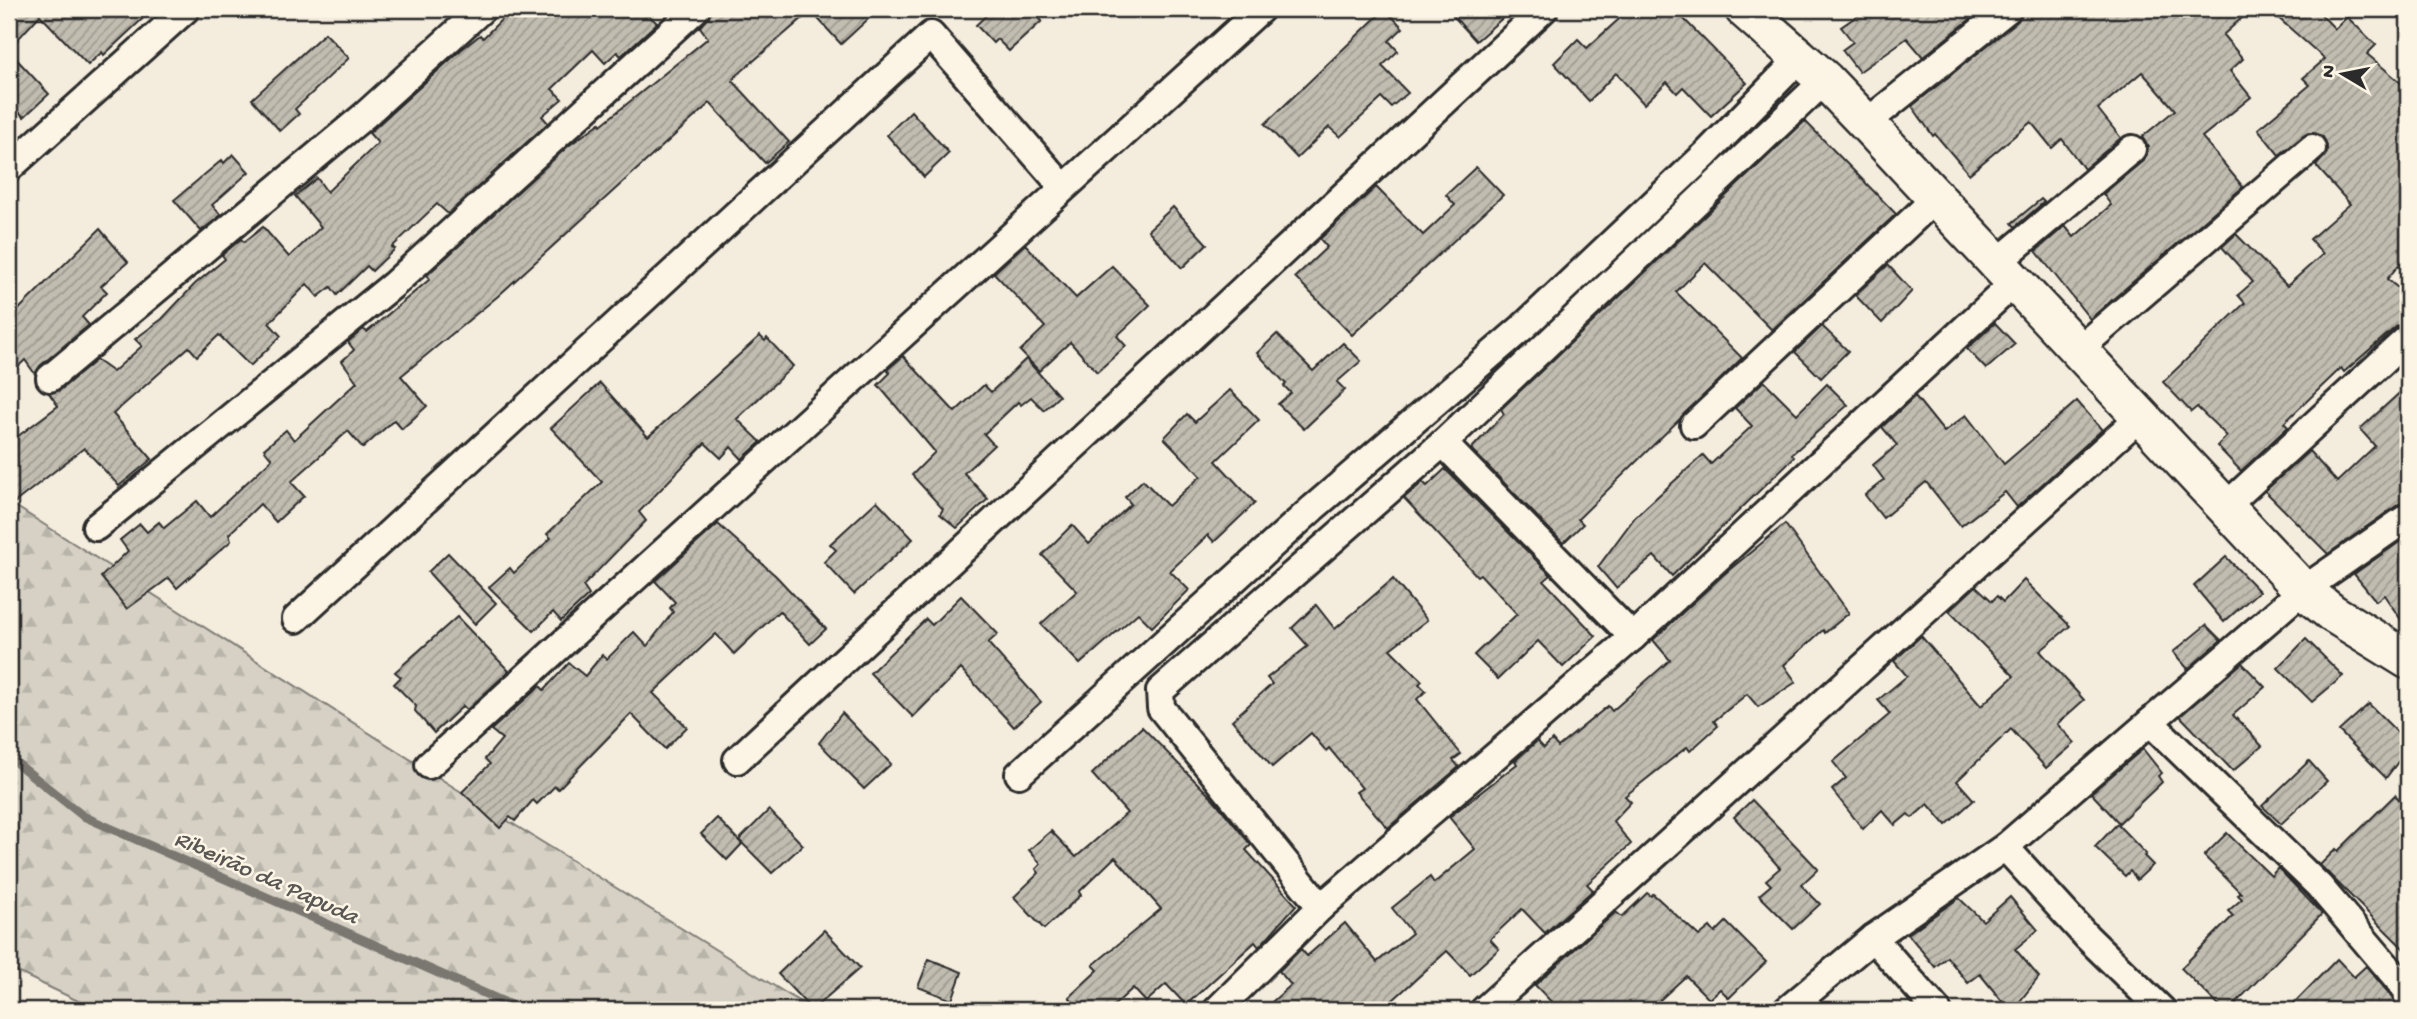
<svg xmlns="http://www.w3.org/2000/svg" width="2417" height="1019" viewBox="0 0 2417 1019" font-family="'Gochi Hand',sans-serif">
  <defs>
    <pattern id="forest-firs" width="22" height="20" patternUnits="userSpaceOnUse" patternTransform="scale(1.75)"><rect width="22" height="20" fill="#d6d1c4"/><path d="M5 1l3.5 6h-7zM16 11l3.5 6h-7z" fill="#b8b4a9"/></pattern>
    <pattern id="building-hatch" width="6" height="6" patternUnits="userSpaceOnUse" patternTransform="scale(1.75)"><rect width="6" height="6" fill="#c2bdb1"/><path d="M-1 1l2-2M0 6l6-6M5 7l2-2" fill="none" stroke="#9e9a90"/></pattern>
  </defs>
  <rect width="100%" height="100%" fill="#f4edde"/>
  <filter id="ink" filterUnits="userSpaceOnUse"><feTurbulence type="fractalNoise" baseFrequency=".0143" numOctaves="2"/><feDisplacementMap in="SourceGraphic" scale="14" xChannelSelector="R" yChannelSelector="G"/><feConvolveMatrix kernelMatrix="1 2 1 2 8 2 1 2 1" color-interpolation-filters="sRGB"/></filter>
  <g filter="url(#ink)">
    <path fill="url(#forest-firs)" stroke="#807e78" stroke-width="2" d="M9,502L455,788L813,1010H97L9,968Z"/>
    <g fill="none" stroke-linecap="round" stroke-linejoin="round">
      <path stroke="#7a7771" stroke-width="9" d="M9,757L83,816L522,1010"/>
    </g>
    <g fill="url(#building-hatch)" stroke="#2b2b2b" stroke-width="2">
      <path d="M9,9H153L104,55L102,52L88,65L40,15L9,49Z"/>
      <path d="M512,9H642L657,23L621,56L617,52L605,63L593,50L552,89L562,99L542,116L548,123L448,214L437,204L392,247L395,249L372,271L367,266L337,295L331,287L318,297L307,284L269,323L281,336L250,366L219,335L197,356L189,347L113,414L152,459L119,486L84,448L9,507V443L58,406L49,393L60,390L96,360L113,372L142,346L135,339L162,319L195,284L225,259L222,255L241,239L244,242L263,227L289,257L321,227L295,196L317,178L327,192L378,143L369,133L462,49L480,35L483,38Z"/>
      <path d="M714,9H879L841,44L811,11L735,77L733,81L789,142L765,163L710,103L498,296L401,376L427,406L402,429L394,420L363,448L348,431L291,482L304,496L276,522L260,504L229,534L231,541L177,588L169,578L127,609L101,577L128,551L120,540L140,524L147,532L159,522L164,528L197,501L210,517L272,459L264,449L286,430L294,440L357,382L342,361L354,350L348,342L363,329L367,332L430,279L427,275L567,147L600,123L601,125L708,38L700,27Z"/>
      <path d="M993,9H1030L1042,21L1009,51L997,39L993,43L976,25Z"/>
      <path d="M1385,9L1403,28L1389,41L1398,51L1382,66L1408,93L1391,107L1382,98L1340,137L1329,127L1297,158L1265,124Z"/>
      <path d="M1447,9H1513L1476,41Z"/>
      <path d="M1630,9H1674L1747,83L1711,116L1683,87L1677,93L1667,82L1644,104L1616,73L1589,101L1554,63L1578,39L1587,48Z"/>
      <path d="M1867,9H1983L1923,57L1907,38L1859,72L1842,50L1853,42L1841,27Z"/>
      <path d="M2023,9H2252L2223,35L2243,59L2230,71L2251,97L2202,137L2243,187L2090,319L2036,251L2065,226L2074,237L2111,205L2103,194L2143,161L2148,147L2142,137L2175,110L2142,72L2098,109L2121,138L2084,169L2062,139L2052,148L2031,122L1969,174L1935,134L1933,136L1912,106L2018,21Z"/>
      <path d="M2268,9H2316L2335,29L2347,17L2376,45L2367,54L2408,89V254L2387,279L2408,296V323L2397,326L2344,372L2341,368L2284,423L2288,427L2241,471L2217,446L2227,436L2197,407L2191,412L2163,382L2245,303L2238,295L2253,282L2222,247L2236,234L2287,286L2323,254L2310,239L2350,204L2316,166L2327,153L2323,137L2308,133L2279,155L2258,129L2310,85L2303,78L2325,59Z"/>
      <path d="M325,33L349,58L295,109L299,114L280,131L252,99Z"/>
      <path d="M9,51L49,94L24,117L9,102Z"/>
      <path d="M911,111L949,153L924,177L887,135Z"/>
      <path d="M1805,121L1896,214L1772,330L1705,263L1676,292L1742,358L1578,519L1583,524L1563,543L1471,449L1504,414L1501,409Z"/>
      <path d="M233,154L249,172L212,205L221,215L201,231L174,200L222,160L224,163Z"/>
      <path d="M1476,167L1503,195L1352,335L1295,277L1327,247L1320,239L1376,187L1423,235L1455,205L1446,195Z"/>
      <path d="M2041,199L2044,202L2015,227L2012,223Z"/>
      <path d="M1173,207L1207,244L1182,268L1148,230Z"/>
      <path d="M100,229L128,262L101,286L107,292L82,317L89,325L40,366L35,374L25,360L9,375V319Z"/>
      <path d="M1025,244L1076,298L1112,266L1150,305L1117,336L1126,346L1097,372L1070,342L1039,371L1020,351L1045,327L994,273Z"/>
      <path d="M1888,265L1912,291L1882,323L1855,295Z"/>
      <path d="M1995,323L2015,344L1986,369L1967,349Z"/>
      <path d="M1822,326L1848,351L1821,378L1795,352Z"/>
      <path d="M1277,334L1313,371L1343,343L1361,361L1337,382L1345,390L1304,429L1278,404L1291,393L1284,386L1286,384L1257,353Z"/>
      <path d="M760,336L765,341L767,338L793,366L737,419L761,442L742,459L731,447L721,458L705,443L639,512L646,521L583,586L589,595L561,621L553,612L534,631L489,587L510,568L514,573L551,538L547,534L602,482L551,428L600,383L648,437Z"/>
      <path d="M903,356L955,412L984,385L991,392L1026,359L1059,396L1044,410L1031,397L1021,405L1018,402L984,434L994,445L964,473L988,499L957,528L940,514L943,509L912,475L935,452L878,385L890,373L887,370Z"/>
      <path d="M1764,381L1797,414L1827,384L1848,405L1792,454L1794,457L1672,576L1654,556L1616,588L1598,567L1635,517L1703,455L1711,464L1752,426L1735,408Z"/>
      <path d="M2408,385V501L2399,504L2328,554L2265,491L2309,451L2337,482L2375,446L2360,429Z"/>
      <path d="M1230,390L1259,420L1216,461L1255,503L1214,542L1208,535L1170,571L1189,590L1152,627L1138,613L1080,664L1041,624L1077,591L1042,555L1072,525L1089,544L1131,504L1125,497L1143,480L1168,506L1201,476L1164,438L1187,414L1195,422Z"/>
      <path d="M1915,396L1944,432L1966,415L2004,464L2077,401L2102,430L2017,507L2005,492L1961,526L1926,482L1883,518L1865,495L1884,480L1873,465L1897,445L1882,427Z"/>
      <path d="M1445,469L1551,575L1544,581L1596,636L1563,667L1538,641L1498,679L1474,655L1517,614L1480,574L1477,576L1404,498L1423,482L1427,486Z"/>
      <path d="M877,501L913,539L854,594L824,562L836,550L830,544Z"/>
      <path d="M718,524L776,576L826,629L810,644L779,611L734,654L716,634L653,693L687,727L665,749L631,714L558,789L555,786L537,804L533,800L515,821L510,817L500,828L462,792L490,764L485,759L502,739L491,730L540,686L544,690L569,663L585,676L602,655L607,659L634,632L647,646L673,612L670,608L675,602L655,581Z"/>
      <path d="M1785,524L1849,613L1825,633L1823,630L1784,665L1796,682L1758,707L1747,694L1714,721L1718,726L1690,751L1687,747L1625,796L1631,802L1613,821L1631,844L1587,884L1593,890L1545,933L1522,909L1490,939L1499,949L1470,975L1447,951L1382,1010H1263L1291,985L1279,971L1301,949L1307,956L1345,923L1377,962L1412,933L1392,908L1430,877L1434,883L1475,849L1449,817L1517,764L1515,761L1537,741L1544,748L1552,740L1558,747L1608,706L1612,711L1670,660L1653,640L1723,575Z"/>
      <path d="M2408,536V630L2384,595L2376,601L2354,574Z"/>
      <path d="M448,553L496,603L475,624L428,572Z"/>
      <path d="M2226,557L2259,591L2224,622L2194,586Z"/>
      <path d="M1393,579L1427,620L1390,649L1422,681L1419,684L1426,691L1417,699L1461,754L1453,760L1459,767L1388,828L1356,792L1362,788L1329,748L1326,751L1311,733L1272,767L1232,720L1272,684L1267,678L1308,646L1292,628L1316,605L1335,629Z"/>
      <path d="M2024,580L2070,626L2040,651L2084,700L2057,724L2075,743L2046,768L2011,729L1957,781L1974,800L1946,825L1928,804L1912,818L1908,814L1895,825L1882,810L1863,829L1832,790L1846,778L1833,762L1890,714L1878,700L1907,676L1894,661L1921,636L1981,706L2014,676L1949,611L1976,586L1992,601L1997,596L2003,602Z"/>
      <path d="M961,596L998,634L988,643L1041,702L1014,727L961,669L913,717L870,673L926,619L932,625Z"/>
      <path d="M457,617L509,671L467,710L463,706L434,733L415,711L416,706L394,684L401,677L395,672Z"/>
      <path d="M2206,625L2221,640L2188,669L2173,652Z"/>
      <path d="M2306,639L2343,676L2312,702L2278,668Z"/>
      <path d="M2242,663L2265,687L2233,715L2262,746L2233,771L2180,716Z"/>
      <path d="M2369,704L2408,743L2403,747L2406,751L2386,778L2339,731Z"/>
      <path d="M842,713L891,764L864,789L819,743Z"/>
      <path d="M1142,727L1215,801L1251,845L1246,850L1296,905L1259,947L1255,942L1186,1005L1166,984L1146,1002L1133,988L1109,1010H1081L1069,997L1098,970L1093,965L1161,909L1115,857L1079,892L1081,895L1044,929L1014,897L1039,873L1036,869L1041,864L1029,850L1051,831L1076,857L1127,813L1092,774Z"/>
      <path d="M2143,749L2162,773L2158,776L2162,782L2119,823L2091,793Z"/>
      <path d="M2309,761L2327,781L2281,824L2262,806Z"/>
      <path d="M2395,795L2408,809V953L2320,865L2336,849L2338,851Z"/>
      <path d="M1752,800L1818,869L1801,885L1820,904L1793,929L1759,895L1771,885L1766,880L1780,868L1734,817Z"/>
      <path d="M769,810L803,845L772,873L739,840Z"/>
      <path d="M717,818L742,844L727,860L701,834Z"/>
      <path d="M2117,824L2146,854L2144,856L2153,865L2137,880L2130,871L2125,876L2095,847Z"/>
      <path d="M2227,833L2271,876L2278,868L2322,914L2229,1010H2223L2181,968L2233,916L2228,911L2242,899L2238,895L2241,893L2204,856Z"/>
      <path d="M1647,893L1651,896L1653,894L1699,936L1710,927L1715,933L1726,922L1766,962L1729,998L1720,989L1709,999L1686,976L1649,1010H1559L1535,985L1616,912L1622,917Z"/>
      <path d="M2010,897L2038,930L2015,949L2039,977L2013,1010H2009L1980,974L1968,983L1947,957L1935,967L1908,934L1959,898L1983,921Z"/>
      <path d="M824,930L860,968L812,1010L778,974Z"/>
      <path d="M929,959L962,972L952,1000L918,987Z"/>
      <path d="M2337,959L2354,977L2366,966L2392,997L2399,1010H2287Z"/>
    </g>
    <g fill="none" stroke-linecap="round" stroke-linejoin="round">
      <defs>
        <g id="street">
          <path d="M1866,123L2008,9"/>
          <path d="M9,168L186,9"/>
          <path d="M1999,261L2132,149"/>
          <path d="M2079,349L2312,148"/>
          <path d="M50,378L364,116L482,9"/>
          <path d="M1694,425L1937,197"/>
          <path d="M1443,443L1633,637"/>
          <path d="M2226,506L2408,338"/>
          <path d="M96,527L393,285L696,9"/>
          <path d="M296,619L931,35L1063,187"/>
          <path d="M2150,722L2319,886L2407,990L2408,998"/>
          <path d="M737,760L1544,9"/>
          <path d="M429,765L1261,9"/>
          <path d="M1019,774L1313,508L1523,327L1706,154L1799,59"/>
          <path d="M2005,847L2087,937L2162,1010"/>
          <path d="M1321,907L1161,708L1160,691L1443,443L1825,80"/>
          <path d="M1873,938L1937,1010"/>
          <path d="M1217,1010L1321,907L1633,637L2016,281"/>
          <path d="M1484,1010L2142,415"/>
          <path d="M1787,1010L1873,938L2005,847L2303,590L2408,517"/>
        </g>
        <path id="secondary" d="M1744,9L1825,80L1866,123L2303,590L2332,613L2408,660"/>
      </defs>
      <use href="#street" stroke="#2b2b2b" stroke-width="32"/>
      <use href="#secondary" stroke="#2b2b2b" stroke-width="42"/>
      <use href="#street" stroke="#fcf5e5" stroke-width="26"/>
      <use href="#secondary" stroke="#fcf5e5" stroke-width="37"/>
    </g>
  </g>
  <g text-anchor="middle" stroke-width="5" stroke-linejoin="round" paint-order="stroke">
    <g font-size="24" font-style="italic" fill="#595754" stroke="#fcf5e5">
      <text transform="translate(267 876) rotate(24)" y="8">Ribeirão da Papuda</text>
    </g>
  </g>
  <rect width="2417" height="1019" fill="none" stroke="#fcf5e5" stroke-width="35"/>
  <rect x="18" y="18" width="2382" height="984" fill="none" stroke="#2b2b2b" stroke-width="2.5" filter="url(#ink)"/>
  <g transform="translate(2343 74) rotate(280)" stroke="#fcf5e5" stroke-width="5" paint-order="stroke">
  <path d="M0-5L12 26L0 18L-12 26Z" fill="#2b2b2b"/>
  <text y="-10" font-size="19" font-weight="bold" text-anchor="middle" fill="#2b2b2b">N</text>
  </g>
</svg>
